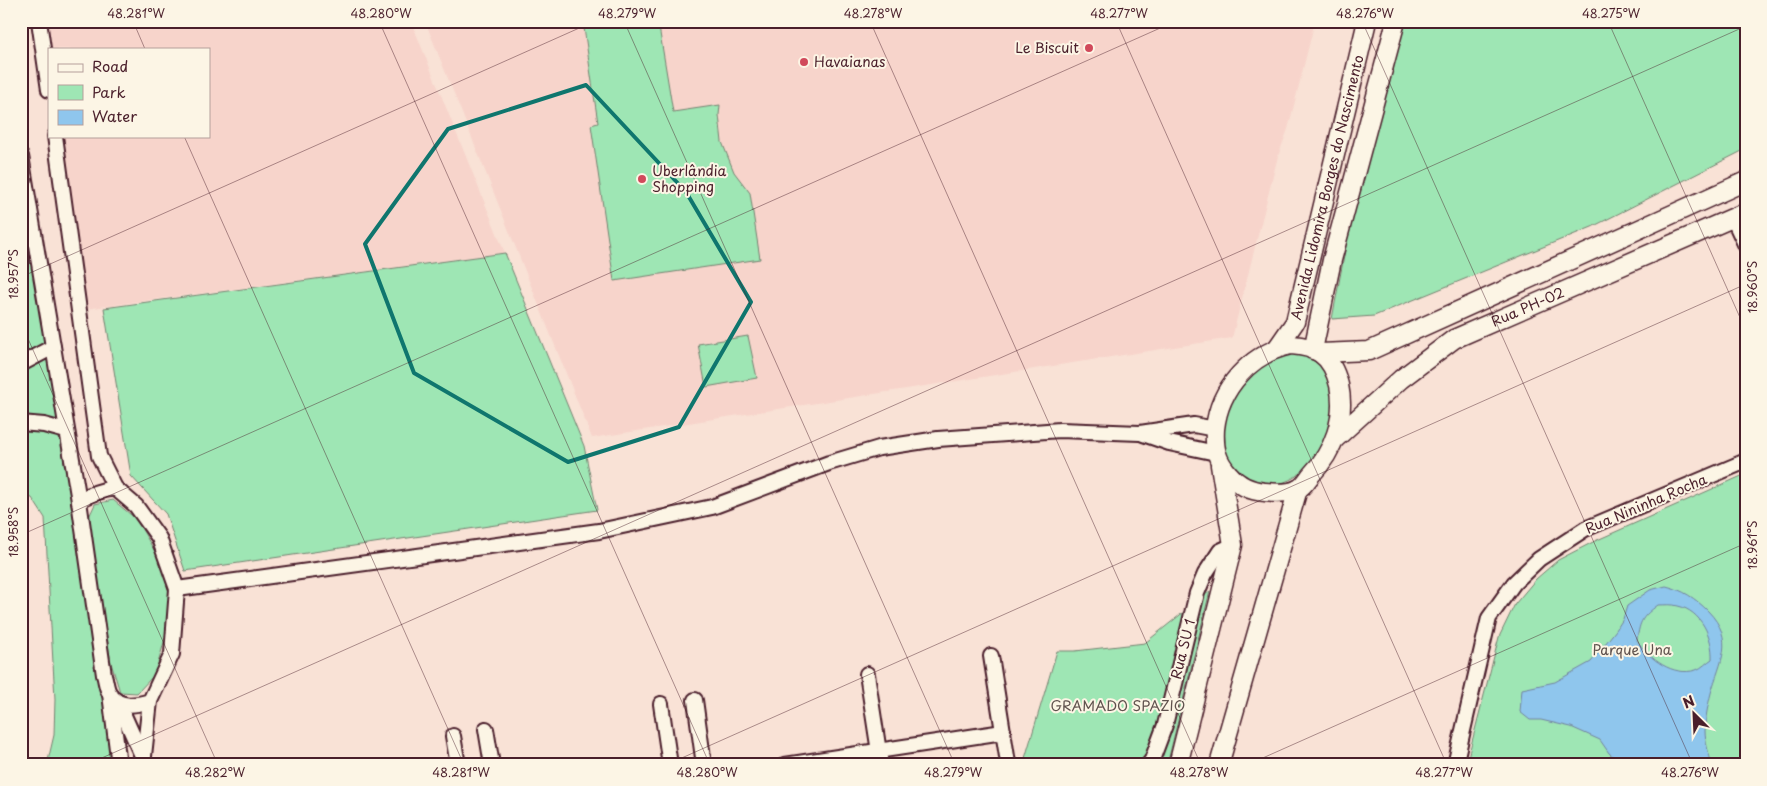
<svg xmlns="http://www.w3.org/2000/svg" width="1767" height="786" viewBox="0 0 1767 786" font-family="'Playpen Sans',sans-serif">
  <rect width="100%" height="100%" fill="#f9e2d6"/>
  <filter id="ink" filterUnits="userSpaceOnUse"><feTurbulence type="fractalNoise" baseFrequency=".02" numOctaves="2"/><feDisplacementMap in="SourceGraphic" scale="10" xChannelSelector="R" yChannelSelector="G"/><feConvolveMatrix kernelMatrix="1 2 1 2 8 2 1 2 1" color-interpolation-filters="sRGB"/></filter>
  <g filter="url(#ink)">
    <g fill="#f7d4cb">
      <path d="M45,21H411L505,253L85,309L61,136H209V49H49Z"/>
      <path d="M425,21H1315L1288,129L1278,156L1232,338L592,438Z"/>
    </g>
    <g fill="#9ee6b4" stroke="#748270">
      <path d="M583,21H658L673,112L720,105L719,115L722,142L734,172L750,193L760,259L614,281L591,125L598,123Z"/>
      <path d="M1389,21H1746V149L1592,227L1374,316L1332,319Z"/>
      <path d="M21,156L119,765H47L54,735L55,699L45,518L32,498L21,494Z"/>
      <path d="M505,253L584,446L597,510L185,571L166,514L131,476L104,308Z"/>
      <path d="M748,336L757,378L706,387L698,344Z"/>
      <path d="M1291,354C1299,354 1307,355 1313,359C1361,388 1314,509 1251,480C1242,476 1233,469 1228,460C1218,441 1223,412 1234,394C1246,375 1269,358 1291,354Z"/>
      <path d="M1746,474V765H1466L1499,637L1515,604L1536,579L1558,560L1595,541Z"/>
      <path d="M113,500L136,519L158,557L170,594L168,628L155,674L137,693L120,692L111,663L88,519L95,504Z"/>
      <path d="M1210,591L1167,765H1023L1057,651H1075L1145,643Z"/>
    </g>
    <path fill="#8fc6ed" stroke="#73839f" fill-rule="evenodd" d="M1666,586C1683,590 1695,598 1708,611C1736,640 1720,661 1711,693C1708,705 1705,719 1705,731C1705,742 1709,754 1712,765H1623L1609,753L1600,740L1571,727L1541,720H1530L1520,712L1522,689L1555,682L1591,662L1616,630L1623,619L1627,606L1650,590ZM1658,605C1665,605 1672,604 1678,606C1701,611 1713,637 1712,659C1707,662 1702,668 1696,670C1673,677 1649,659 1637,640C1640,620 1642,617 1658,605Z"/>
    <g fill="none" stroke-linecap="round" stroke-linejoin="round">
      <defs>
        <g id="minor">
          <path d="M39,21L49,90"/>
          <path d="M21,156L79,501L104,675C106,680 106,689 110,694C119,709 137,705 150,701L172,654L177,589L159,538L136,506L115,488L99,456L55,136"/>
          <path d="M1733,218L1746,246"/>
          <path d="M21,364L53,347"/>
          <path d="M21,423L44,425L66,431"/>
          <path d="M1143,434L1169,443L1216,453"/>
          <path d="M79,501C91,493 101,490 115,488"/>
          <path d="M177,589L599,531L712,507L829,463L879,448L938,439L1060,430L1140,433L1194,425L1215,429"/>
          <path d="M991,656L1008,763"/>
          <path d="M867,674L881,765"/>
          <path d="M110,694L119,765"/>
          <path d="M695,700L704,765"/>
          <path d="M118,702L143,758"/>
          <path d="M661,704L670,765"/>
          <path d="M486,729L492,765"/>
          <path d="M453,736L458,765"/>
          <path d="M143,765L150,701"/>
          <path d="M785,765L1003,732"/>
          <path d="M1148,765L1152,760L1165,725L1197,593L1205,574L1220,551L1233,545"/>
          <path d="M1455,765L1489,618L1514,583L1539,559L1585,529L1746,461"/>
        </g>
        <g id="tertiary">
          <path d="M1291,345C1301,346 1312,347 1320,353C1330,360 1336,373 1339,385C1346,418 1334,451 1311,475C1308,479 1303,487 1298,489C1289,494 1274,493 1265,492C1250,491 1238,485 1229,474C1216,460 1214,447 1215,429C1219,388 1251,353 1291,345Z"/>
          <path id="s1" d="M1277,348L1295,322L1367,21"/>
          <path d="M1313,350L1332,260L1396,21"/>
          <path d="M1320,353L1369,351L1746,181"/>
          <path id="s2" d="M1335,439L1401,379L1454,339L1746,212"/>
          <path d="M1178,765L1233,545L1220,465"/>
          <path d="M1219,765L1298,489"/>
        </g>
      </defs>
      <use href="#minor" stroke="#4a1f2b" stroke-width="18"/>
      <use href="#tertiary" stroke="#4a1f2b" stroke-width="21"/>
      <use href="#minor" stroke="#fcf5e5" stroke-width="14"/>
      <use href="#tertiary" stroke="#fcf5e5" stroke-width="18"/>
    </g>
  </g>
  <path fill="none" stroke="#0f766e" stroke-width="4" stroke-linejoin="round" d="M586,85L686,192L751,302L679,427L568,462L414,373L365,244L448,129Z"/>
  <path fill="none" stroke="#4a1f2b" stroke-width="1" stroke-opacity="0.45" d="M133,21L145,49M379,21L710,765M624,21L955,765M870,21L1201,765M1116,21L1447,765M1362,21L1693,765M1608,21L1746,331M184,136L464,765M21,277L595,21M21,323L218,765M21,535L1176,21M86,765L1746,26M666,765L1746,284M1247,765L1746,543"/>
  <g fill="#d1495b" stroke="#fcf5e5" stroke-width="2">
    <circle cx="1089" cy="48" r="5"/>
    <circle cx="804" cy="62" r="5"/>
    <circle cx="642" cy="179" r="5"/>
  </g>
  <g text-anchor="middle" stroke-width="4" stroke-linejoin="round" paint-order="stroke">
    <g font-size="14" fill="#4a1f2b" stroke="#fcf5e5" text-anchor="start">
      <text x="1079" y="53" text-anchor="end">Le Biscuit</text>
      <text x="814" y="67">Havaianas</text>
      <text x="652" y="176">Uberlândia<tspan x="652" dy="16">Shopping</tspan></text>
    </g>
    <g font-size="14" fill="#4a1f2b" stroke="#fcf5e5">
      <text dy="5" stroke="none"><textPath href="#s1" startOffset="170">Avenida Lidomira Borges do Nascimento</textPath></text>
      <text dy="5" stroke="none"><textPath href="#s2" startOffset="236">Rua PH-02</textPath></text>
      <text transform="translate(1646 504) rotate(-23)" y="5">Rua Nininha Rocha</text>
      <text transform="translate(1183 649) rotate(-76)" y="5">Rua SU 1</text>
    </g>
    <g font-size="14" fill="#5f514d" stroke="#fcf5e5">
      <text x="1632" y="655">Parque Una</text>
      <text x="1118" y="711">GRAMADO SPAZIO</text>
    </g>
  </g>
  <rect width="1767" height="786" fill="none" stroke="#fcf5e5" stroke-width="55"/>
  <rect x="48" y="48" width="162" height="90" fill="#fcf5e5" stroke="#b59f9b"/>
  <rect x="58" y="64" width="25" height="8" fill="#fcf5e5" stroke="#b59f9b"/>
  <text x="92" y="72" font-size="15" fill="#4a1f2b">Road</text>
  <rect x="58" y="85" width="25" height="15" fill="#9ee6b4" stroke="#b59f9b"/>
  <text x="92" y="98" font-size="15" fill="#4a1f2b">Park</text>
  <rect x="58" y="110" width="25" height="15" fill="#8fc6ed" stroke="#b59f9b"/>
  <text x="92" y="122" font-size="15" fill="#4a1f2b">Water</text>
  <g transform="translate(1694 714) rotate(336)" stroke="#fcf5e5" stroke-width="4" paint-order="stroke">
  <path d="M0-4L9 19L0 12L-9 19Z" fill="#4a1f2b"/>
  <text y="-8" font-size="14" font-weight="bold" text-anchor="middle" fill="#4a1f2b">N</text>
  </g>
  <rect x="28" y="28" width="1712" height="730" fill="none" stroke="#4a1f2b" stroke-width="2"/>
  <g font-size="12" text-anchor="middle" fill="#4a1f2b">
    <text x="136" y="18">48.281°W</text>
    <text x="381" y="18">48.280°W</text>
    <text x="627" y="18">48.279°W</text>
    <text x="873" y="18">48.278°W</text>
    <text x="1119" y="18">48.277°W</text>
    <text x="1365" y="18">48.276°W</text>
    <text x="1611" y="18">48.275°W</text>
    <text transform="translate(14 274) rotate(-90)" y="4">18.957°S</text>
    <text transform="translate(1753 287) rotate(-90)" y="4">18.960°S</text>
    <text transform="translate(14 532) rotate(-90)" y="4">18.958°S</text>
    <text transform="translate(1753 545) rotate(-90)" y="4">18.961°S</text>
    <text x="215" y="777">48.282°W</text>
    <text x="461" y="777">48.281°W</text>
    <text x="707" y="777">48.280°W</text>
    <text x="953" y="777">48.279°W</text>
    <text x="1199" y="777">48.278°W</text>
    <text x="1444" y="777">48.277°W</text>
    <text x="1690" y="777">48.276°W</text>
  </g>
</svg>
